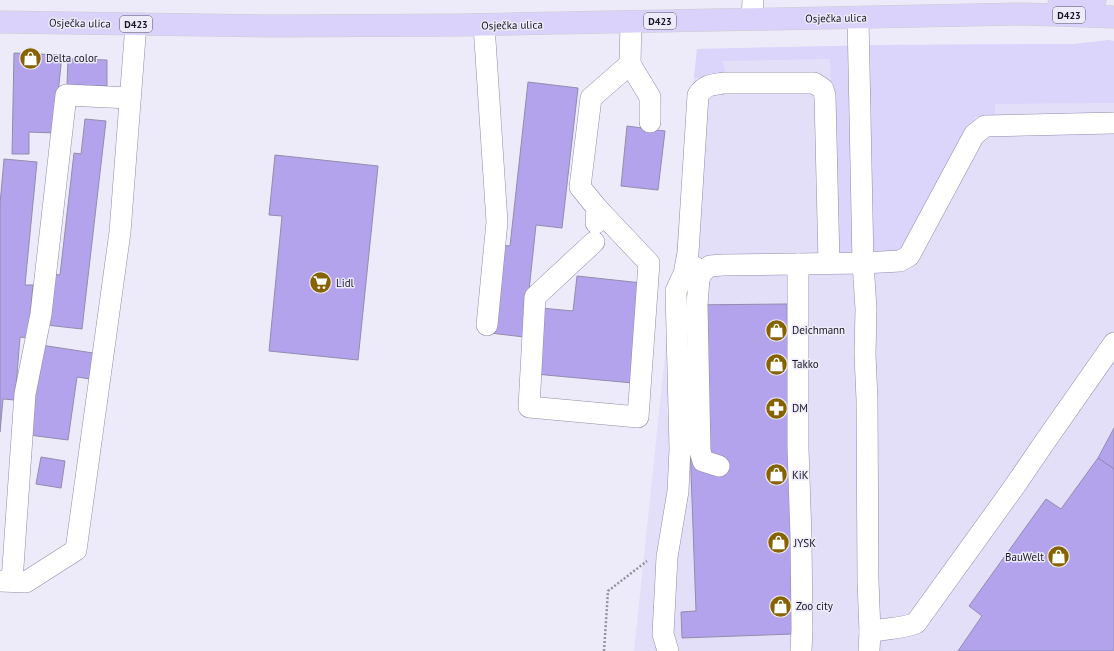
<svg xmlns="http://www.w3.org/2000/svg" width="1114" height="651" viewBox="0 0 1114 651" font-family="'PT Sans',sans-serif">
  <rect width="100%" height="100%" fill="#edebf9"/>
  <path fill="#e4dff9" d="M1109,40L1114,45V651H634L697,49L885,45L1074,44Z"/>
  <path fill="#dbd4fb" d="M1109,40L1114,41V103L995,104V118L975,117L903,252L838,254L830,59L722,61L727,76L694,78L697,49L885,45L1074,44Z"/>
  <g fill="#b3a3ed" stroke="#928cad">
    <path d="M14,53L62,55L54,133L29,132V154H12Z"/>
    <path d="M68,59L107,60V86L67,85Z"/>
    <path d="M528,82L578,88L562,228L536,225L524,337L490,333L500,245L510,246Z"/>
    <path d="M85,119L106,121L82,329L46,325L52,274L60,275L74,153L81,154Z"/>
    <path d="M627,126L665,131L658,190L621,186Z"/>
    <path d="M275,155L378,166L358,360L269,351L282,216L269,215Z"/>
    <path d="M4,159L37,162L25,285H33L28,338L20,337L15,400L3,399L0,432V204Z"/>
    <path d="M577,276L642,283L633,383L535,374L541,308L573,311Z"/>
    <path d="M787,304L793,634L682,638L681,612L696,611L685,305Z"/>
    <path d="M41,345L93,353L90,379L77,377L68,440L29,435Z"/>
    <path d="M1114,428V469L1098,458Z"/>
    <path d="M41,457L65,461L61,488L36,484Z"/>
    <path d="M1098,458L1114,469V651H958L982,616L969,606L1046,499L1061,509Z"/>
  </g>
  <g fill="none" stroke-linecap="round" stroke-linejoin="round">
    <defs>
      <g id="minor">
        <path d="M858,17L863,263L866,309L865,355L867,400L868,581L870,632C886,628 902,629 916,623L1014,487L1044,443L1114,343"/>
        <path d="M752,19L753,0"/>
        <path d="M484,25L497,222L487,325"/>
        <path d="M630,64L650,97V122"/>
        <path d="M596,223L597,208L580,187L591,98L630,64L631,22"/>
        <path d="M594,242L535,297L529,407L638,417L649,263L597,208"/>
        <path d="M798,264V448L801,537L802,629L801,651"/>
        <path d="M684,274L688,253L698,95C706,84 712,85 724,83H814L823,89L825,96L829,263"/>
        <path d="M719,466L703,461L700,451L697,305L699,279L702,272L710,266L723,265L863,263L900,261L909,256L974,135L985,126L1114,123"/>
        <path d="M0,581L26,582L76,550L120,232L136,24"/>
        <path d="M12,581L25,394L41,314L66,95L130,98"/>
        <path d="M668,651L663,634L667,557L678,491L680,449L676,291C680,283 684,268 695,267"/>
        <path d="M869,651L870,632"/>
      </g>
      <g id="major">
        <path d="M1059,4L1095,0"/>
        <path d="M0,22L272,26L463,25L1024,14L1114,17"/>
      </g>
    </defs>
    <use href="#minor" stroke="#908aab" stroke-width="22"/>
    <use href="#major" stroke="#cccccf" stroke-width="23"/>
    <path stroke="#9593a0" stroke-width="2.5" stroke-dasharray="2 2" stroke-linecap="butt" d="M604,651L608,591L647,561"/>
    <use href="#minor" stroke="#fff" stroke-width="21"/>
    <use href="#major" stroke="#dad2fa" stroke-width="22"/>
  </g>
  <defs>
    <symbol id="shop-disc" viewBox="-11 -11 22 22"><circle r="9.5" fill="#876300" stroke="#edebf9"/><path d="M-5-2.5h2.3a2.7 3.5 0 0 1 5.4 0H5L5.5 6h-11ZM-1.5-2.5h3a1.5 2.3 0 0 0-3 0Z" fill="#fff"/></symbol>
    <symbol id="supermarket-disc" viewBox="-11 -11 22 22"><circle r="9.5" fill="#876300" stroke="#edebf9"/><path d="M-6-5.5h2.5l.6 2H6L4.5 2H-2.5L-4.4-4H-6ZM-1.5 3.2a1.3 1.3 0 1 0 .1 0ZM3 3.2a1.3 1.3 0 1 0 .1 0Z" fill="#fff"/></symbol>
    <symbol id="pharmacy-disc" viewBox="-11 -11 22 22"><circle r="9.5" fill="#876300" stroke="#edebf9"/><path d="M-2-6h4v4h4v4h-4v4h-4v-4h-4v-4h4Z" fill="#fff"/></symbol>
  </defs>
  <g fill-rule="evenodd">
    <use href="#shop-disc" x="18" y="46" width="25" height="25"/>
    <use href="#supermarket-disc" x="308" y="270" width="25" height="25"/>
    <use href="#shop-disc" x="764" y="318" width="25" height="25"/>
    <use href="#shop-disc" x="764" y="352" width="25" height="25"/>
    <use href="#pharmacy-disc" x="764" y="396" width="25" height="25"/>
    <use href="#shop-disc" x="764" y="462" width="25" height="25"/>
    <use href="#shop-disc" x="766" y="530" width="25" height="25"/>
    <use href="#shop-disc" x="1046" y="544" width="25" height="25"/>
    <use href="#shop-disc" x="768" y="594" width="25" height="25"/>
  </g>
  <g text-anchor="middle" stroke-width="3" stroke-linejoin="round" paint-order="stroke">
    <g fill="#edebf9" stroke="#595763" stroke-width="1">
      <rect x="1053" y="7" width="32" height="16" rx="3"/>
      <rect x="644" y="13" width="32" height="16" rx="3"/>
      <rect x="120" y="16" width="32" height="16" rx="3"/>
    </g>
    <g font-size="10" font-weight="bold" fill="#191723">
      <text x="1069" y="19">D423</text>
      <text x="660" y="25">D423</text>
      <text x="136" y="28">D423</text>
    </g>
    <g font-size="11" fill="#191723" stroke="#edebf9">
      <text transform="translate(836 18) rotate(-1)" y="4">Osječka ulica</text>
      <text transform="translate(80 23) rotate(1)" y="4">Osječka ulica</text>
      <text transform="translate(512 25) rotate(-1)" y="4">Osječka ulica</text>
    </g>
    <g font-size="11" fill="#191723" stroke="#edebf9" text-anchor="start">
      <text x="46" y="62">Delta color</text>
      <text x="336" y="287">Lidl</text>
      <text x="792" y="334">Deichmann</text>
      <text x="792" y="368">Takko</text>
      <text x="792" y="412">DM</text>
      <text x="792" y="479">KiK</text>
      <text x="794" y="547">JYSK</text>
      <text x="1044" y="561" text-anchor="end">BauWelt</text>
      <text x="796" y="610">Zoo city</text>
    </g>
  </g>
</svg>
